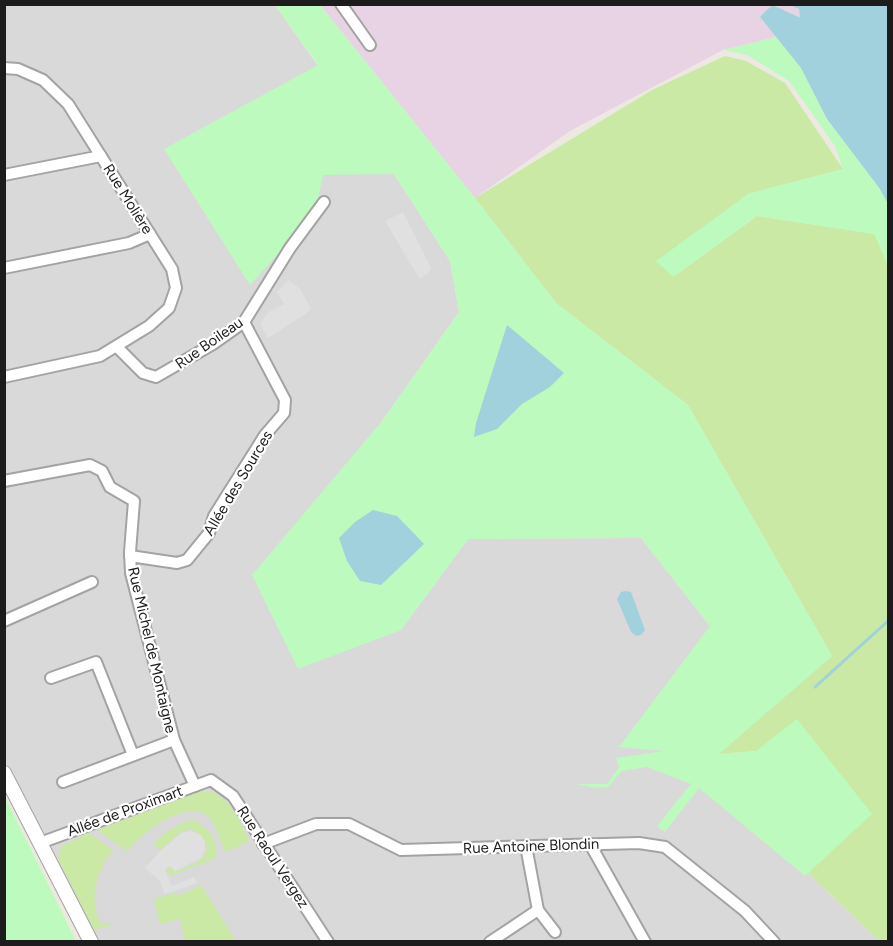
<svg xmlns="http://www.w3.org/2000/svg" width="893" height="946" viewBox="0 0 893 946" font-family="Figtree,sans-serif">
  <rect width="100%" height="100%" fill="#ede9e1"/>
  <path fill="#dad9d9" d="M5,5H275L394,174L450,261L459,312L382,421L298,668L401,630L468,539L641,538L710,626L718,754L808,873L879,941H97L5,763Z"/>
  <path fill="#e7d3e4" d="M790,4L799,9L800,17L790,14L776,6L760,17L776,37L723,50L570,131L475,198L320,5Z"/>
  <g fill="#c9e9a5">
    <path d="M725,56L746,61L785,83L843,169L748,194L673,277L757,216L875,234L888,266V941H879L808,873L756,751L718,754L832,656L688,405L556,303L475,198L652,90Z"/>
    <path d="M201,791C227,789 239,820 249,839L248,842L228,851H225C220,841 217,829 211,820C191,793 141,834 127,851L97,830Z"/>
    <path d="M192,820C208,826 219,841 216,858L173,875L168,874L166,869L170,866L174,872C183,869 195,865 201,859C214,847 203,834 190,829L181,832L160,850L153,844C165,832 176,824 192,820Z"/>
    <path d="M89,833L113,850C96,871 88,899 101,924L110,922L111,925L94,930L58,859L61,846Z"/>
    <path d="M201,885L236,941H185L180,919L160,924L154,899L175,893L178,896Z"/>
  </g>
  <g fill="#bcfabe">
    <path d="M275,5H320L475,198L556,303L688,405L832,656L719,754L756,751L797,719L872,814L805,876L699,788L665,832L657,826L691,784L647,767L622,771L608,787L596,788L575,784H607L619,767L616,758L664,751L619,747L710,626L641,538L468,539L401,630L298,669L252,575L382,421L459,312L450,261L394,174L323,175L317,203L285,246L250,285L164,149L318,65Z"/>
    <path d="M776,37L801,68L827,119L880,189L888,204V266L874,234L757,216L673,277L656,261L748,194L843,169L835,146L789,81L747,55L723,50Z"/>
    <path d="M5,797L76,941H5Z"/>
  </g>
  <g fill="#e0e0e0">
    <path d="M403,212L431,268L428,274L419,278L385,221Z"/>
    <path d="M288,280L300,289L311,308L307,313L268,338L260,324L267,313L284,304L277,292Z"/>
    <path d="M191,831L201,835L205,842V850L201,858L175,871L170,866L165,870L172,886L194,877L197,883L165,894L159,880L145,868L160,851L182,833Z"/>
  </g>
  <g fill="#a0d1dc">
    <path d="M790,5H888V204L880,189L827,119L801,68L760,17C763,14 768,8 772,6C776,5 794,16 800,17L799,9Z"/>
    <path d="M507,325L564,373L550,387L522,404L497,429L474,437L476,423Z"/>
    <path d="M373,510L397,516L424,544L381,585L360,581L347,561L339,538L355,522Z"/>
    <path d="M626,591L631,592L645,630L641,635L636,636L631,632L617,599L621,592Z"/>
  </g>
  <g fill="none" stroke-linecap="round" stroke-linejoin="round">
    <path stroke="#a0d1dc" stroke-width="3" d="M815,687L888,621"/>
    <defs>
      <g id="minor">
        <path d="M341,4L370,45"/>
        <path d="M4,68L18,69L43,80L68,104L172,269L176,288L169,308L149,326L100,356L4,377"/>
        <path d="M4,175L101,156"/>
        <path d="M4,268L129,243L150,234"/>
        <path d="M117,347L143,373L156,377L213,344L244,322L290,248L324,202"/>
        <path d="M4,481L90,465L102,471L110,487L134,501L130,552L131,573L174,740L195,786"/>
        <path d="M130,556L177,563L187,560L209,533L214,516L265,435L284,413L285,400L244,322"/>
        <path d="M4,621L92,582"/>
        <path d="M51,678L96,662L133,755"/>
        <path d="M63,782L174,740"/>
        <path d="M40,843L211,780L233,796L328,942"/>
        <path d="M263,844L316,824H349L401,850L639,843L665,847L745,911L774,942"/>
        <path d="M590,844L645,942"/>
        <path d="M526,846L538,910L555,932"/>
        <path d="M490,942L538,910"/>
      </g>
      <path id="tertiary" d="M4,773L91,942"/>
    </defs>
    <use href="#minor" stroke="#a3a3a3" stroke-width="14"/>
    <use href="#tertiary" stroke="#a3a3a3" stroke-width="16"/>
    <use href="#minor" stroke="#fff" stroke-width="10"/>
    <use href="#tertiary" stroke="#fff" stroke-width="14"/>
  </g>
  <g text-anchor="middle" stroke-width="4.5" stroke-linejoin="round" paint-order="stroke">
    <g font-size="15" fill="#1c1c1c" stroke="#fff">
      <text transform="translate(128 199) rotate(58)" y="5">Rue Molière</text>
      <text transform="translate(209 343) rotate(-35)" y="5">Rue Boileau</text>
      <text transform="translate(238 483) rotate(-59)" y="5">Allée des Sources</text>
      <text transform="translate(152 650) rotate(77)" y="5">Rue Michel de Montaigne</text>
      <text transform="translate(125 811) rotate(-20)" y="5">Allée de Proximart</text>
      <text transform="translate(531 846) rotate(-2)" y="5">Rue Antoine Blondin</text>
      <text transform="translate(273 857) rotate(57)" y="5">Rue Raoul Vergez</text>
    </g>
  </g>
  <rect width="893" height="946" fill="none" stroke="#1c1c1c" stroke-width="12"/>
</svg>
